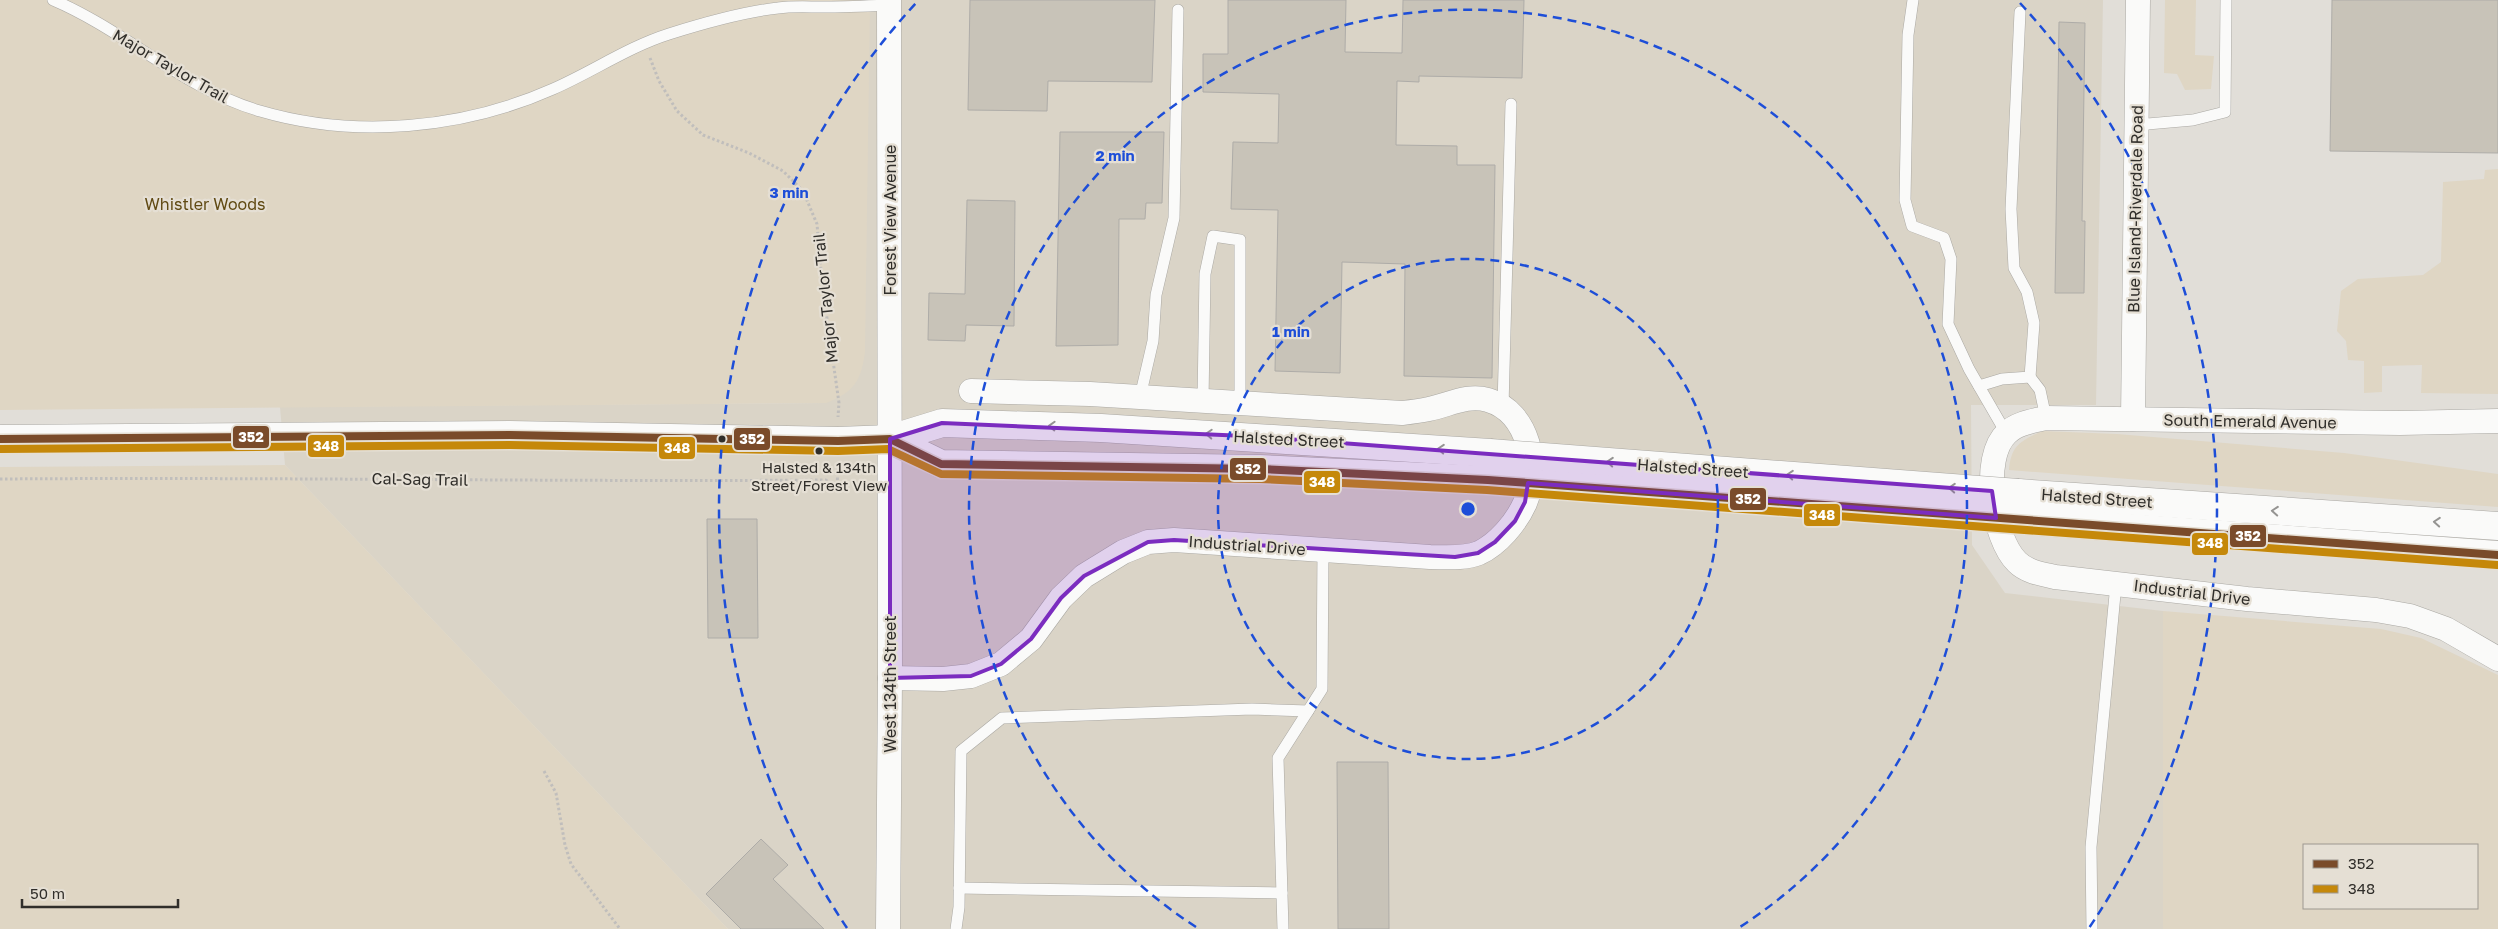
<svg xmlns="http://www.w3.org/2000/svg" width="2498" height="929" viewBox="0 0 2498 929" font-family="'Golos Text',sans-serif">
  <rect width="100%" height="100%" fill="#e1ded8"/>
  <path fill="#dad4c7" d="M869,0H2103L2096,405H1971L1972,545L2005,593L2163,611V929H728L285,465L280,407L826,403Z"/>
  <g fill="#dfd6c4" fill-rule="evenodd">
    <path d="M0,0H870L865,352C861,381 854,392 826,403L0,410Z"/>
    <path d="M2165,0H2196L2195,55L2214,56L2211,89L2185,90L2177,74L2164,73Z"/>
    <path d="M2498,169V394L2421,393L2422,365L2382,366V392L2364,393V361L2348,360L2346,341L2337,331L2341,291L2358,279L2423,275L2441,262L2443,182L2484,179L2485,170Z"/>
    <path d="M2042,431L2117,434L2344,453L2498,474V507L2009,470C2011,445 2021,441 2042,431Z"/>
    <path d="M285,465L728,929H0V467Z"/>
    <path d="M2163,611L2381,629L2421,638L2498,675V929H2163ZM2304,845H2477V908H2304Z"/>
  </g>
  <g fill="#c8c3b8" stroke="#aeaca8">
    <path d="M970,0H1155L1152,82L1048,81L1047,111L968,110Z"/>
    <path d="M1228,0H1346L1345,52L1402,53L1403,0H1524L1522,78L1419,76V82L1397,81L1396,145L1457,146V165H1495L1492,378L1404,376L1405,264L1342,262L1340,373L1275,371L1278,210L1231,209L1233,142L1278,143L1279,94L1203,92V54H1228Z"/>
    <path d="M2332,0H2498V153L2330,151Z"/>
    <path d="M2059,22L2085,23L2082,221H2085L2084,293H2055Z"/>
    <path d="M1060,132H1164L1162,203H1146L1145,219H1119L1118,345L1056,346Z"/>
    <path d="M967,200L1015,201L1014,326L966,325L965,341L928,340L929,293L965,294Z"/>
    <path d="M707,519H757L758,638H708Z"/>
    <path d="M1337,762H1388L1389,929H1338Z"/>
    <path d="M761,839L788,865L773,879L824,929H741L706,894Z"/>
  </g>
  <g fill="none" stroke-linecap="round" stroke-linejoin="round">
    <defs>
      <g id="lane">
        <path d="M53,0C124,30 186,90 260,111C355,139 463,129 553,89C592,72 628,47 669,34C704,23 742,12 778,8C792,6 808,7 822,7C845,7 867,6 889,5"/>
        <path d="M1913,0L1908,35L1905,200L1912,226L1944,238L1951,259L1948,324L1969,369L2006,433"/>
        <path d="M2136,125L2193,120L2225,112L2226,0"/>
        <path d="M2030,377L2040,390L2046,418"/>
        <path d="M1979,386L2002,379L2030,377L2034,323L2027,292L2014,268L2011,209L2020,12"/>
        <path d="M1140,397L1153,341L1156,295L1174,218L1178,10"/>
        <path d="M1203,401L1205,274L1213,236L1240,240V404"/>
        <path d="M1503,407L1511,104"/>
        <path d="M959,888L1282,893"/>
        <path d="M956,929L959,907L961,751L1002,718L1252,709L1308,711"/>
        <path d="M1283,929L1278,758L1322,689L1323,550"/>
        <path d="M2092,929L2091,847L2116,584"/>
      </g>
      <g id="street">
        <path d="M2133,419L2138,0"/>
        <path d="M2498,421L2400,423L2046,418C2033,421 2017,423 2007,433C1980,457 1993,539 2017,562C2027,572 2042,574 2055,577L2247,599L2376,610L2410,616L2446,629L2498,659"/>
        <path d="M890,678L943,679L971,676L1001,664L1031,639L1061,598L1084,576L1123,552L1148,542L1174,540L1430,557C1445,557 1464,559 1479,553C1498,544 1516,523 1525,503C1540,468 1529,412 1488,400C1467,394 1449,405 1429,409C1420,411 1411,412 1402,413L1090,394L971,391"/>
        <path d="M888,929L890,678L889,0"/>
      </g>
      <g id="primary">
        <path d="M0,439L510,435L838,441L890,439L942,423L1101,428L1490,453"/>
        <path d="M890,439L941,464L1260,469L1488,480"/>
        <path d="M2018,493L2498,526"/>
        <path d="M2020,520L2498,555"/>
      </g>
    </defs>
    <use href="#lane" stroke="#aaa8a3" stroke-width="12"/>
    <use href="#street" stroke="#aaa8a3" stroke-width="25"/>
    <use href="#primary" stroke="#aaa8a3" stroke-width="29"/>
    <g stroke="#c0bebc" stroke-width="3" stroke-dasharray="2.5 2.5" stroke-linecap="butt">
      <path d="M650,58L659,81L677,111L703,135L749,153L783,171L803,191L817,224L822,283L839,403L838,417"/>
      <path d="M0,479C276,477 551,482 826,480L837,490"/>
      <path d="M837,490L838,463"/>
      <path d="M544,771L556,793L565,845L571,864L620,929"/>
    </g>
    <use href="#lane" stroke="#fafaf9" stroke-width="11"/>
    <use href="#street" stroke="#fafaf9" stroke-width="24"/>
    <use href="#primary" stroke="#fafaf9" stroke-width="28"/>
    <defs>
      <g id="primary-bridge">
        <path d="M1490,453L2018,493"/>
        <path d="M1488,480L2020,520"/>
      </g>
    </defs>
    <use href="#primary-bridge" stroke="#aaa8a3" stroke-width="29" stroke-linecap="butt"/>
    <use href="#primary-bridge" stroke="#fafaf9" stroke-width="28"/>
    <defs>
      <path id="bus-1" d="M0,439L510,435L838,441L890,439L941,464L1260,469L1488,480L2498,555"/>
      <path id="bus-2" d="M0,449L510,445L838,451L888,449L941,474L1260,479L1487,490L2497,565"/>
    </defs>
    <use href="#bus-1" stroke="#e5dfd4" stroke-width="11"/>
    <use href="#bus-2" stroke="#e5dfd4" stroke-width="11"/>
    <use href="#bus-1" stroke="#7a4b2a" stroke-width="8"/>
    <use href="#bus-2" stroke="#c5880a" stroke-width="8"/>
  </g>
  <defs><path id="oneway-chevron" d="M-2-3.5L2.5 0L-2 3.5" fill="none" stroke-width="1.6" stroke-linecap="round" stroke-linejoin="round" transform="scale(1.25)"/></defs>
  <g stroke="#959492">
    <use href="#oneway-chevron" transform="translate(1052 426) rotate(-178)"/>
    <use href="#oneway-chevron" transform="translate(1209 434) rotate(-177)"/>
    <use href="#oneway-chevron" transform="translate(1441 449) rotate(-176)"/>
    <use href="#oneway-chevron" transform="translate(1610 462) rotate(-176)"/>
    <use href="#oneway-chevron" transform="translate(1790 475) rotate(-176)"/>
    <use href="#oneway-chevron" transform="translate(1952 488) rotate(-176)"/>
    <use href="#oneway-chevron" transform="translate(2275 511) rotate(-176)"/>
    <use href="#oneway-chevron" transform="translate(2437 522) rotate(-176)"/>
  </g>
  <path fill="#7b2cbf" fill-opacity="0.2" stroke="#7b2cbf" stroke-width="4" stroke-linejoin="round" d="M942,423L1246,436L1992,491L1996,518L1528,483L1525,502L1515,521L1495,542L1478,553L1455,557L1174,540L1148,542L1084,576L1061,598L1031,639L1001,664L971,676L890,678V439Z"/>
  <g fill="none" stroke="#1d4ed8" stroke-width="2.5" stroke-dasharray="9 6">
    <circle cx="1468" cy="509" r="250"/>
    <path d="M1196 927A499 499 0 1 1 1740 927"/>
    <path d="M847 928A749 749 0 0 1 916 3M2020 3A749 749 0 0 1 2089 928"/>
  </g>
  <g fill="#302e2a" stroke="#e5dfd4" stroke-width="2">
    <circle cx="722" cy="439" r="4.5"/>
    <circle cx="819" cy="451" r="4.5"/>
  </g>
  <g text-anchor="middle" stroke-width="4.5" stroke-linejoin="round" paint-order="stroke">
    <g font-size="15" fill="#302e2a" stroke="#e5dfd4">
      <text x="819" y="473">Halsted &amp; 134th<tspan x="819" dy="18">Street/Forest View</tspan></text>
    </g>
    <g font-size="16" fill="#302e2a" stroke="#e5dfd4">
      <text transform="translate(171 66) rotate(30)" y="6">Major Taylor Trail</text>
      <text transform="translate(2135 209) rotate(-89)" y="6">Blue Island-Riverdale Road</text>
      <text transform="translate(890 220) rotate(-90)" y="6">Forest View Avenue</text>
      <text transform="translate(825 298) rotate(-96)" y="6">Major Taylor Trail</text>
      <text transform="translate(2250 421) rotate(1)" y="6">South Emerald Avenue</text>
      <text transform="translate(1289 439) rotate(3)" y="6">Halsted Street</text>
      <text transform="translate(1693 468) rotate(4)" y="6">Halsted Street</text>
      <text transform="translate(420 479) rotate(1)" y="6">Cal-Sag Trail</text>
      <text transform="translate(2097 498) rotate(4)" y="6">Halsted Street</text>
      <text transform="translate(1247 545) rotate(4)" y="6">Industrial Drive</text>
      <text transform="translate(2192 592) rotate(7)" y="6">Industrial Drive</text>
      <text transform="translate(890 684) rotate(-90)" y="6">West 134th Street</text>
    </g>
    <g font-size="16" fill="#604a13" stroke="#e5dfd4">
      <text x="205" y="210">Whistler Woods</text>
    </g>
  </g>
  <circle cx="1468" cy="509" r="8" fill="#1d4ed8" stroke="#e5dfd4" stroke-width="2.5"/>
  <g font-size="15" text-anchor="middle" font-weight="bold" fill="#1d4ed8" stroke="#e5dfd4" stroke-width="4.5" stroke-linejoin="round" paint-order="stroke">
    <text x="1115" y="161">2 min</text>
    <text x="789" y="198">3 min</text>
    <text x="1291" y="337">1 min</text>
  </g>
  <g stroke="#e5dfd4" stroke-width="2">
    <rect x="232" y="425" width="38" height="24" rx="5" fill="#7a4b2a"/>
    <rect x="733" y="427" width="38" height="24" rx="5" fill="#7a4b2a"/>
    <rect x="307" y="434" width="38" height="24" rx="5" fill="#c5880a"/>
    <rect x="658" y="436" width="38" height="24" rx="5" fill="#c5880a"/>
    <rect x="1229" y="457" width="38" height="24" rx="5" fill="#7a4b2a"/>
    <rect x="1303" y="470" width="38" height="24" rx="5" fill="#c5880a"/>
    <rect x="1729" y="487" width="38" height="24" rx="5" fill="#7a4b2a"/>
    <rect x="1803" y="503" width="38" height="24" rx="5" fill="#c5880a"/>
    <rect x="2229" y="524" width="38" height="24" rx="5" fill="#7a4b2a"/>
    <rect x="2191" y="532" width="38" height="24" rx="5" fill="#c5880a"/>
  </g>
  <g font-size="14" text-anchor="middle" font-weight="bold" fill="#fff">
    <text x="251" y="442">352</text>
    <text x="752" y="444">352</text>
    <text x="326" y="451">348</text>
    <text x="677" y="453">348</text>
    <text x="1248" y="474">352</text>
    <text x="1322" y="487">348</text>
    <text x="1748" y="504">352</text>
    <text x="1822" y="520">348</text>
    <text x="2248" y="541">352</text>
    <text x="2210" y="548">348</text>
  </g>
  <rect x="2303" y="844" width="175" height="65" fill="#e5dfd4" stroke="#9d9890"/>
  <rect x="2313" y="860" width="25" height="8" fill="#7a4b2a" stroke="#9d9890"/>
  <text x="2348" y="869" font-size="15" fill="#302e2a">352</text>
  <rect x="2313" y="885" width="25" height="8" fill="#c5880a" stroke="#9d9890"/>
  <text x="2348" y="894" font-size="15" fill="#302e2a">348</text>
  <path d="M22 899v8h156v-8" fill="none" stroke="#302e2a" stroke-width="2.5"/>
  <text x="30" y="899" font-size="15" fill="#302e2a" stroke="#e5dfd4" stroke-width="4" paint-order="stroke">50 m</text>
</svg>
